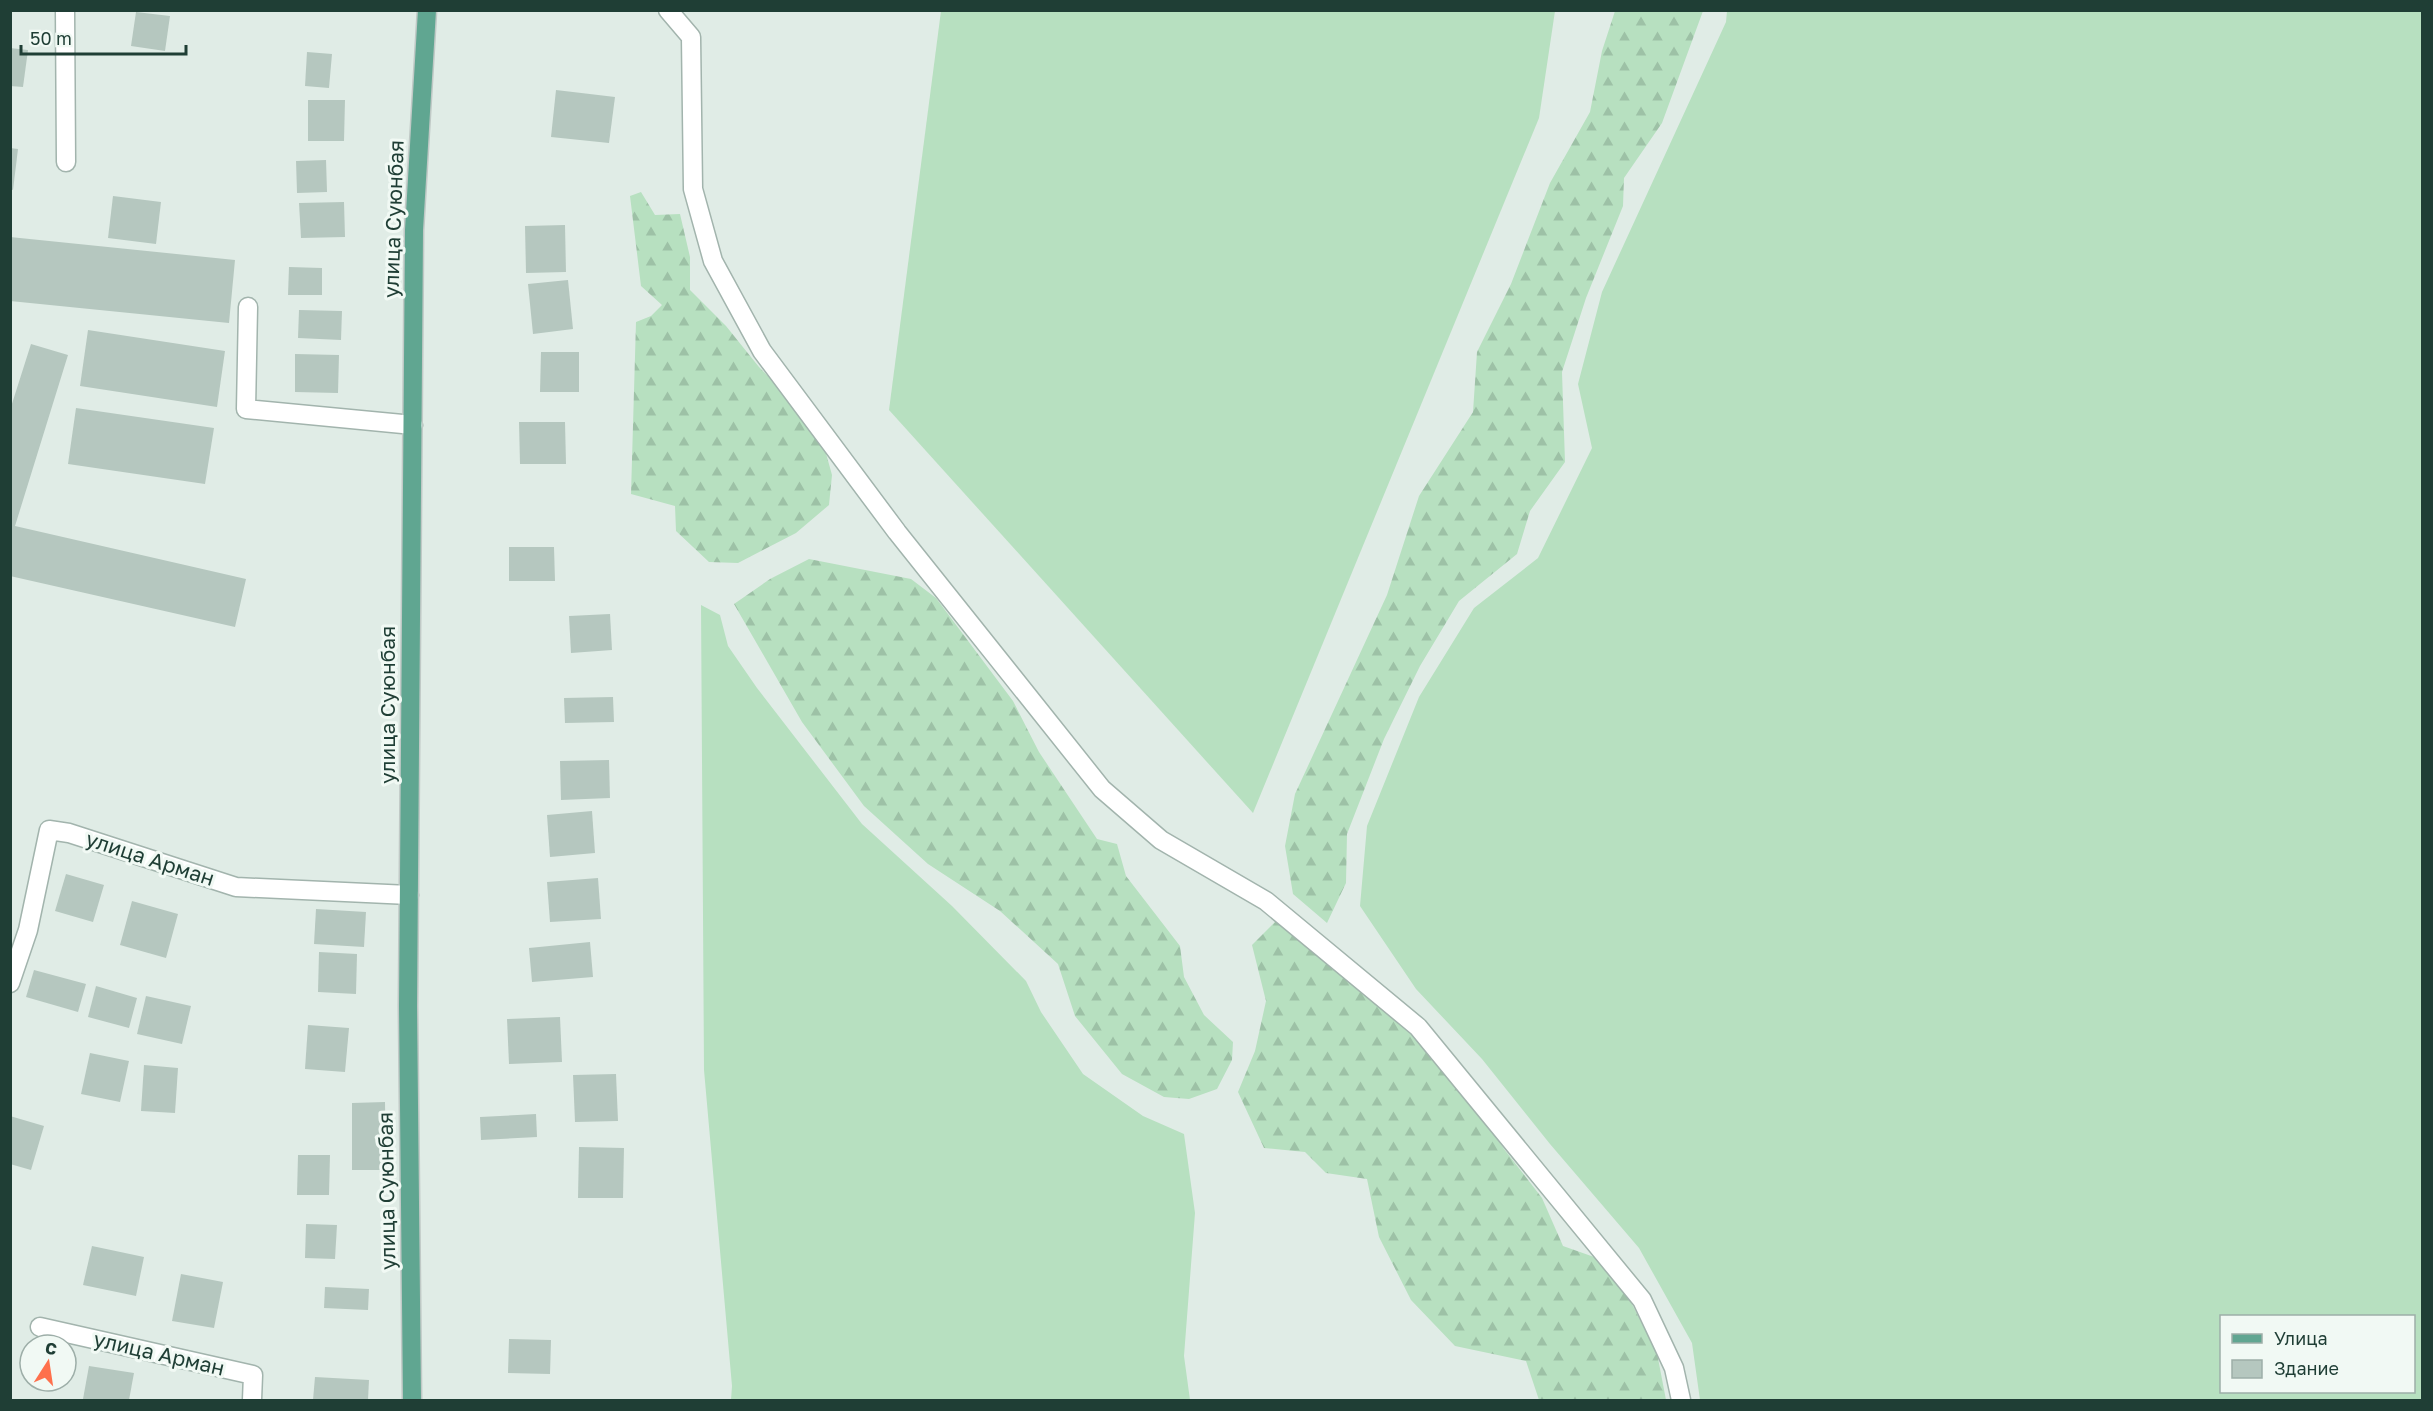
<svg xmlns="http://www.w3.org/2000/svg" width="2433" height="1411" viewBox="0 0 2433 1411" font-family="'Golos Text',sans-serif">
  <defs>
    <pattern id="forest-firs" width="22" height="20" patternUnits="userSpaceOnUse" patternTransform="scale(1.5)"><rect width="22" height="20" fill="#b7e0c0"/><path d="M5 1l3.5 6h-7zM16 11l3.5 6h-7z" fill="#9dc1a6"/></pattern>
  </defs>
  <rect width="100%" height="100%" fill="#e0ece6"/>
  <g fill="#b7e0c0" fill-rule="evenodd">
    <path d="M941,11H1555L1539,118L1253,813L889,410Z"/>
    <path d="M1727,11H2422V1400H1700L1692,1343L1639,1248L1550,1144L1482,1059L1416,989L1360,906L1367,826L1419,697L1474,608L1538,558L1592,448L1578,384L1602,292L1726,22ZM2222,1316H2414V1392H2222Z"/>
    <path d="M701,605L720,615L728,646L757,688L862,824L952,906L1026,981L1041,1012L1083,1074L1143,1116L1184,1134L1195,1213L1184,1356L1190,1400H731L732,1386L704,1070Z"/>
  </g>
  <g fill="url(#forest-firs)">
    <path d="M1615,11H1703L1662,123L1624,178L1623,206L1586,298L1562,372L1565,462L1530,511L1517,554L1459,601L1420,666L1384,739L1347,834L1346,883L1327,923L1293,894L1285,846L1295,794L1387,595L1419,496L1473,412L1477,352L1511,284L1550,183L1590,112L1602,51Z"/>
    <path d="M641,192L655,215L680,214L690,257V290L726,326L759,367L819,428L832,475L829,505L796,533L738,563L709,562L676,531L675,506L631,494L636,322L651,316L662,305L641,286L630,196Z"/>
    <path d="M809,559L911,579L936,598L1013,701L1039,752L1097,839L1117,844L1126,876L1180,946L1184,977L1204,1015L1233,1042L1232,1060L1217,1089L1189,1099L1164,1097L1122,1074L1075,1016L1058,964L1000,911L928,864L864,806L802,722L734,604L770,579Z"/>
    <path d="M1278,919L1443,1058L1504,1149L1542,1198L1563,1246L1611,1263L1657,1353L1666,1400H1539L1526,1361L1455,1346L1411,1300L1379,1237L1367,1179L1326,1173L1305,1152L1264,1148L1238,1092L1255,1051L1266,1001L1252,945Z"/>
  </g>
  <g fill="#b5c7bf">
    <path d="M136,12L170,16L165,51L131,46Z"/>
    <path d="M10,48L28,50L23,87L10,86Z"/>
    <path d="M307,52L332,54L329,88L305,86Z"/>
    <path d="M556,90L615,97L609,143L551,137Z"/>
    <path d="M308,100H345L344,141H308Z"/>
    <path d="M10,148L18,149L13,190L10,189Z"/>
    <path d="M326,160L327,192L297,193L296,161Z"/>
    <path d="M113,196L161,202L156,244L108,238Z"/>
    <path d="M344,202L345,237L301,238L299,203Z"/>
    <path d="M565,225L566,272L526,273L525,226Z"/>
    <path d="M10,237L235,260L229,323L10,301Z"/>
    <path d="M289,267L322,268V295H288Z"/>
    <path d="M568,280L573,329L533,334L528,284Z"/>
    <path d="M299,310L342,311L341,340L298,338Z"/>
    <path d="M88,330L225,351L217,407L80,386Z"/>
    <path d="M31,344L68,355L15,526L246,579L235,627L10,576V410Z"/>
    <path d="M541,352H579V392H540Z"/>
    <path d="M295,354L339,355L338,393L295,392Z"/>
    <path d="M76,408L214,428L205,484L68,464Z"/>
    <path d="M519,422H565L566,464H520Z"/>
    <path d="M509,547H554L555,581H509Z"/>
    <path d="M610,614L612,650L571,653L569,616Z"/>
    <path d="M613,697L614,722L565,723L564,698Z"/>
    <path d="M609,760L610,798L561,800L560,761Z"/>
    <path d="M592,811L595,853L550,857L547,815Z"/>
    <path d="M66,874L104,885L93,922L55,911Z"/>
    <path d="M598,878L601,919L550,922L547,882Z"/>
    <path d="M132,901L178,914L166,958L120,945Z"/>
    <path d="M316,909L366,912L364,947L314,944Z"/>
    <path d="M590,942L593,977L532,982L529,948Z"/>
    <path d="M319,952L357,954L356,994L318,992Z"/>
    <path d="M34,970L86,984L78,1012L26,997Z"/>
    <path d="M96,986L137,998L129,1028L88,1017Z"/>
    <path d="M146,996L191,1006L182,1044L137,1034Z"/>
    <path d="M560,1017L562,1062L509,1064L507,1019Z"/>
    <path d="M308,1025L349,1028L345,1072L305,1069Z"/>
    <path d="M90,1053L129,1061L120,1102L81,1094Z"/>
    <path d="M144,1065L178,1068L175,1113L141,1111Z"/>
    <path d="M616,1074L618,1121L575,1122L573,1075Z"/>
    <path d="M385,1102L386,1170H352V1103Z"/>
    <path d="M536,1114L537,1137L481,1140L480,1117Z"/>
    <path d="M10,1116L44,1126L31,1170L10,1164Z"/>
    <path d="M579,1147L624,1148L623,1198H578Z"/>
    <path d="M298,1155H330L329,1195H297Z"/>
    <path d="M306,1224L337,1225L335,1259L305,1258Z"/>
    <path d="M92,1246L144,1257L136,1296L83,1285Z"/>
    <path d="M181,1274L223,1282L214,1328L172,1321Z"/>
    <path d="M325,1287L369,1289L368,1310L324,1308Z"/>
    <path d="M509,1339L551,1340L550,1374L508,1373Z"/>
    <path d="M89,1366L134,1373L129,1400L83,1399Z"/>
    <path d="M315,1377L369,1380L368,1400H313Z"/>
  </g>
  <g fill="none" stroke-linecap="round" stroke-linejoin="round">
    <defs>
      <g id="minor">
        <path d="M65,10L66,162"/>
        <path d="M668,10L691,37L693,189L713,261L762,351L897,532L1102,789L1161,840L1266,901L1418,1027L1642,1300L1674,1368L1681,1400"/>
        <path d="M248,307L246,409L413,425"/>
        <path d="M10,983L28,930L49,830L69,833L236,887L409,895"/>
        <path d="M40,1327L253,1375L252,1400"/>
      </g>
      <path id="major" d="M412,1400L408,1006L414,230L427,10"/>
    </defs>
    <use href="#minor" stroke="#a2b4ad" stroke-width="21"/>
    <use href="#major" stroke="#c0c9c6" stroke-width="21"/>
    <use href="#minor" stroke="#fff" stroke-width="18"/>
    <use href="#major" stroke="#60a691" stroke-width="18"/>
  </g>
  <g text-anchor="middle" stroke-width="6" stroke-linejoin="round" paint-order="stroke">
    <g font-size="21" fill="#1f3e35" stroke="#f1f9f4">
      <text transform="translate(394 219) rotate(-88)" y="7">улица Суюнбая</text>
      <text transform="translate(388 705) rotate(-90)" y="7">улица Суюнбая</text>
      <text transform="translate(150 859) rotate(18)" y="7">улица Арман</text>
      <text transform="translate(387 1191) rotate(-91)" y="7">улица Суюнбая</text>
      <text transform="translate(159 1354) rotate(13)" y="7">улица Арман</text>
    </g>
  </g>
  <rect width="2433" height="1411" fill="none" stroke="#1f3e35" stroke-width="24"/>
  <rect x="2220" y="1315" width="195" height="78" fill="#f1f9f4" stroke="#9daea8" stroke-width="1.5"/>
  <rect x="2232" y="1334" width="30" height="9" fill="#60a691" stroke="#9daea8" stroke-width="1.5"/>
  <text x="2274" y="1345" font-size="18" fill="#1f3e35">Улица</text>
  <rect x="2232" y="1360" width="30" height="18" fill="#b5c7bf" stroke="#9daea8" stroke-width="1.5"/>
  <text x="2274" y="1375" font-size="18" fill="#1f3e35">Здание</text>
  <g transform="translate(48 1363) rotate(12)"><circle r="28" fill="#f1f9f4" stroke="#9daea8" stroke-width="1.5"/>
  <path d="M0-4.5L10 22L0 15L-10 22Z" fill="#fe704c"/>
  <text y="-9" font-size="16" font-weight="bold" text-anchor="middle" fill="#1f3e35">С</text>
  </g>
  <path d="M21 45v9h165v-9" fill="none" stroke="#1f3e35" stroke-width="3"/>
  <text x="30" y="45" font-size="18" fill="#1f3e35" stroke="#f1f9f4" stroke-width="4.5" paint-order="stroke">50 m</text>
</svg>
